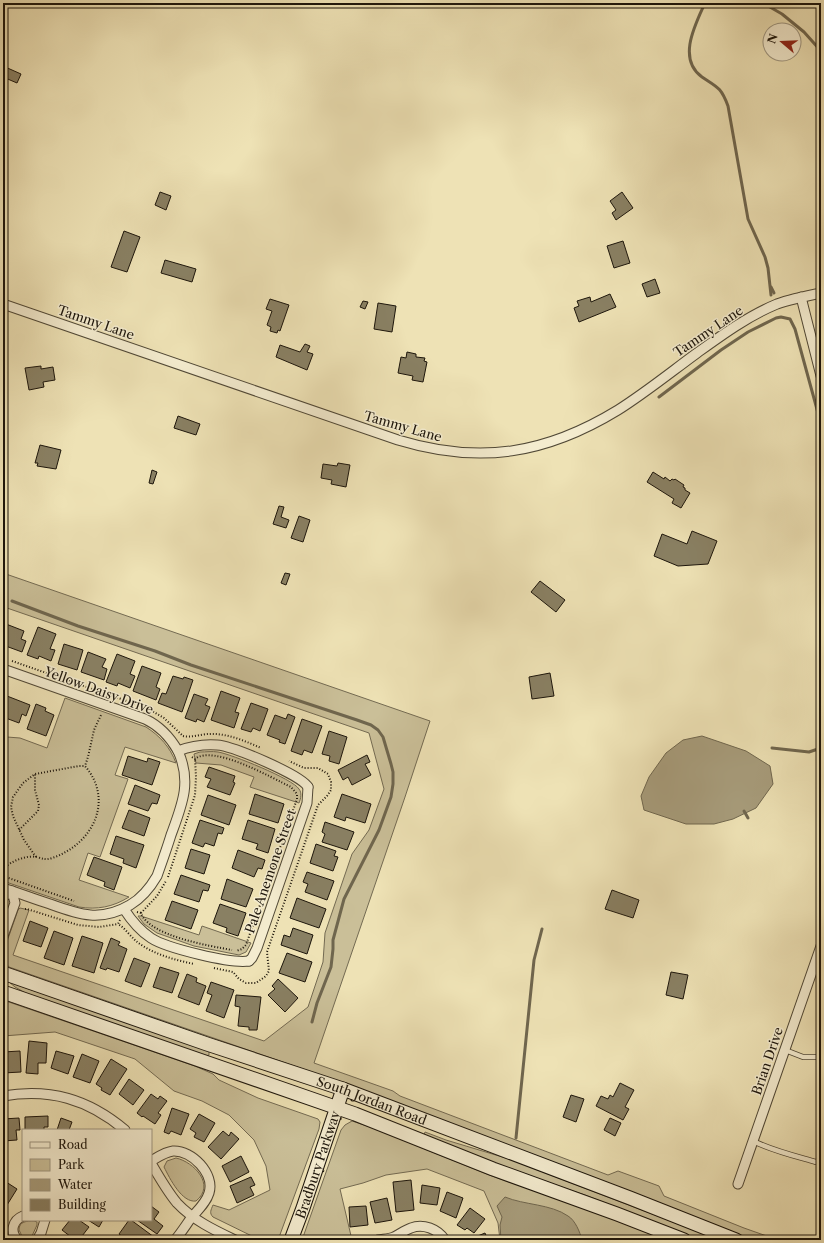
<svg xmlns="http://www.w3.org/2000/svg" width="824" height="1243" viewBox="0 0 824 1243" font-family="'Libre Caslon Text',serif">
  <rect width="100%" height="100%" fill="#eee2b5"/>
  <filter id="stains"><feTurbulence type="fractalNoise" baseFrequency=".005" numOctaves="4"/><feColorMatrix values="0 0 0 0 .2 0 0 0 0 .09 0 0 0 0 .02 0 0 0 .5 -.17"/></filter>
  <radialGradient id="worn" r=".72"><stop offset=".6" stop-color="#630" stop-opacity="0"/><stop offset="1" stop-color="#630" stop-opacity=".3"/></radialGradient>
  <g fill="#cabf98" stroke="#736a52">
    <path d="M3,573L430,721L405,797L314,1063L393,1091L400,1096L608,1175L618,1171L659,1186L664,1196L744,1228L778,1240H754L602,1181L297,1067L9,967L4,961L3,953L18,910L20,908L29,910L13,955L264,1041L308,1007L323,962L325,933L352,854L369,830L384,789L369,733L7,608L3,620Z"/>
    <path d="M65,698L146,727C160,736 170,747 176,763L125,747L115,775L128,779L100,857L88,853L79,880L129,897C113,907 97,910 79,907L3,881V749L7,737L20,738L47,748Z"/>
    <path d="M200,752C206,752 212,751 218,752C231,754 293,779 299,789C302,793 301,798 299,803L250,787L254,777L221,765L196,763L194,754Z"/>
    <path d="M138,916H141L199,935L202,926L251,943L246,952L239,955L194,946L157,933L144,924Z"/>
    <path d="M9,982L209,1051V1055L206,1056L29,995L15,987Z"/>
    <path d="M3,1000L195,1066L213,1074L219,1080L258,1098L318,1119L320,1122L319,1129L278,1240H260L213,1217C209,1213 211,1210 213,1205L229,1210L270,1190L266,1166L254,1140L229,1115L202,1101L174,1091L135,1059L55,1032L3,1036Z"/>
    <path d="M352,1121L370,1127L492,1176L582,1207L667,1240H500L498,1223L484,1191L427,1169L386,1175L363,1183L340,1189L352,1240H302L341,1130L345,1125Z"/>
    <path d="M425,1132L446,1140L509,1159L720,1240H701L585,1195L500,1166L424,1135Z"/>
    <path d="M176,1158C194,1162 216,1185 196,1201C182,1203 170,1179 164,1167L167,1161Z"/>
    <path d="M34,1221L37,1222V1225L32,1236L27,1238L22,1236L19,1230C19,1221 27,1221 34,1221Z"/>
  </g>
  <g fill="#a79c7b" stroke="#6f664e">
    <path d="M702,736L746,751L770,766L773,784L756,808L733,819L714,824H686L644,810L641,796L649,777L666,753L683,740Z"/>
    <path d="M505,1197C524,1205 551,1204 568,1216C575,1220 580,1232 582,1240H501L500,1225L502,1217L497,1206Z"/>
  </g>
  <g fill="none" stroke-linecap="round" stroke-linejoin="round">
    <g stroke="#6f664e" stroke-width="3">
      <path d="M705,3C695,25 677,59 702,77C717,87 721,87 728,106L748,219L765,257L768,268L771,295"/>
      <path d="M763,3L782,14L804,32L821,51"/>
      <path d="M771,287L774,293"/>
      <path d="M659,397L721,350L748,332L776,318L781,317L790,319L795,329L821,424"/>
      <path d="M12,601L78,626L155,651L191,665L357,720L371,725L378,730L383,737L391,764L393,772V784L391,797L379,830L344,899L333,940V949L331,967L317,1003L312,1022"/>
      <path d="M772,748L809,752L821,748"/>
      <path d="M744,811L748,818"/>
      <path d="M516,1138L534,960L542,929"/>
    </g>
  </g>
  <g fill="#898063" stroke="#1c150b">
    <path d="M3,66L21,74L17,83L3,77Z"/>
    <path d="M160,192L171,196L166,210L155,205Z"/>
    <path d="M622,192L633,208L616,220L612,213L616,210L610,201Z"/>
    <path d="M124,231L140,237L127,272L111,267Z"/>
    <path d="M623,241L630,263L614,268L607,246Z"/>
    <path d="M165,260L196,269L192,282L161,273Z"/>
    <path d="M655,279L660,293L647,297L642,284Z"/>
    <path d="M610,294L616,307L579,322L574,308L579,306L577,301L590,297L591,302Z"/>
    <path d="M270,299L289,305L280,331L278,330L277,333L270,331L271,327L267,325L272,311L266,309Z"/>
    <path d="M363,301L368,302L365,309L360,307Z"/>
    <path d="M378,303L396,306L392,332L374,329Z"/>
    <path d="M305,344L310,346L307,352L313,354L307,370L276,357L280,345L300,352Z"/>
    <path d="M407,352L416,354V357L425,358L424,361L427,362L423,382L412,380L413,376L398,373L401,357L406,358Z"/>
    <path d="M41,366V369L53,367L55,380L43,382L44,387L29,390L25,368Z"/>
    <path d="M178,416L200,424L196,435L174,428Z"/>
    <path d="M40,445L61,450L56,469L37,466L38,463H35Z"/>
    <path d="M338,463L350,465L346,487L331,484L332,480L321,478L323,464L337,466Z"/>
    <path d="M152,470L157,472L153,484L149,483Z"/>
    <path d="M653,472L664,479L665,477L670,481L672,479L674,480L675,479L684,485L683,487L685,488V490L690,493L681,508L672,503L674,499L647,482Z"/>
    <path d="M279,506L284,507L281,517L289,520L286,528L273,524Z"/>
    <path d="M299,516L310,520L303,542L291,538Z"/>
    <path d="M692,531L717,541L708,564L678,566L654,556L662,534L687,544Z"/>
    <path d="M285,573L290,574L286,585L281,583Z"/>
    <path d="M540,581L565,600L556,612L531,592Z"/>
    <path d="M6,624L24,631L21,639L26,641L22,652L3,645V633Z"/>
    <path d="M38,627L56,634L50,649L55,650L51,661L39,656L38,659L27,655Z"/>
    <path d="M64,644L83,650L77,670L58,664Z"/>
    <path d="M88,652L106,659L102,667L107,669L104,680L81,672Z"/>
    <path d="M117,654L135,661L130,674L135,676L130,688L118,683L117,686L106,682Z"/>
    <path d="M142,666L161,673L156,687L160,689L156,700L133,691Z"/>
    <path d="M550,673L554,696L532,699L529,677Z"/>
    <path d="M173,676L183,679L184,677L193,680L182,712L158,703L162,693L166,694Z"/>
    <path d="M221,691L240,698L235,712L239,713L234,728L211,720Z"/>
    <path d="M194,694L208,699L205,705L210,707L204,722L197,719L196,722L185,718Z"/>
    <path d="M7,696L30,705L26,716L22,714L19,723L3,717V707Z"/>
    <path d="M251,703L268,709L260,731L253,728L251,732L241,729Z"/>
    <path d="M36,704L46,708L45,711L54,715L46,736L27,729Z"/>
    <path d="M288,714L295,717L285,744L279,742L280,740L267,735L275,715L286,719Z"/>
    <path d="M302,719L322,726L312,753L304,750L302,755L291,751Z"/>
    <path d="M329,731L347,737L339,764L329,761L330,756L322,754Z"/>
    <path d="M367,755L370,762L365,764L371,775L352,785L348,777L343,780L338,770Z"/>
    <path d="M128,756L147,762L148,758L160,762L152,785L122,775Z"/>
    <path d="M209,767L235,776L233,782L235,783L230,795L207,787L211,779L205,777Z"/>
    <path d="M135,785L160,795L157,804L152,803L148,811L128,804Z"/>
    <path d="M255,794L284,804L278,823L249,814Z"/>
    <path d="M342,794L371,804L365,823L346,817L345,821L334,817Z"/>
    <path d="M208,795L236,805L229,825L201,815Z"/>
    <path d="M129,810L150,818L144,836L122,828Z"/>
    <path d="M200,820L224,828L222,834L218,833L214,846L205,843L203,847L192,843Z"/>
    <path d="M248,820L275,829L268,853L256,849L258,844L242,839Z"/>
    <path d="M325,822L354,832L347,850L322,842L325,834L322,832Z"/>
    <path d="M116,836L144,845L136,868L123,863L124,859L110,854Z"/>
    <path d="M316,844L336,851L334,856L338,857L333,871L310,863Z"/>
    <path d="M191,849L210,855L204,874L185,868Z"/>
    <path d="M238,850L265,860L262,869L258,868L254,877L232,868Z"/>
    <path d="M94,857L122,867L114,890L104,886L105,882L87,875Z"/>
    <path d="M307,872L334,881L327,900L305,892L308,884L303,882Z"/>
    <path d="M181,875L210,885L208,891L203,890L199,902L174,894Z"/>
    <path d="M227,879L253,889L246,907L221,899Z"/>
    <path d="M612,890L639,900L633,918L605,909Z"/>
    <path d="M297,898L326,909L319,928L290,918Z"/>
    <path d="M172,901L198,910L191,929L165,920Z"/>
    <path d="M220,904L246,913L238,936L226,932L227,928L213,923Z"/>
    <path d="M30,921L48,928L41,947L23,941Z"/>
    <path d="M293,928L313,935L307,954L281,945L284,935L290,937Z"/>
    <path d="M54,931L73,938L64,965L44,958Z"/>
    <path d="M82,936L103,943L94,973L72,966Z"/>
    <path d="M111,938L120,942L118,945L127,949L119,972L107,968L106,970L100,968Z"/>
    <path d="M287,953L312,962L305,982L279,973Z"/>
    <path d="M134,958L150,964L141,987L125,981Z"/>
    <path d="M160,967L179,973L172,993L153,987Z"/>
    <path d="M671,972L688,975L683,999L666,995Z"/>
    <path d="M187,974L197,978L196,982L206,986L199,1005L178,997Z"/>
    <path d="M278,979L298,998L285,1012L268,995L275,989L272,986Z"/>
    <path d="M211,982L234,990L224,1018L206,1011L212,995L207,993Z"/>
    <path d="M236,995L261,997L257,1030H249V1027L238,1026L240,1007L235,1006Z"/>
    <path d="M29,1041L47,1043L46,1063H38V1074L26,1073Z"/>
    <path d="M20,1051L21,1072L3,1073V1052Z"/>
    <path d="M56,1051L74,1056L68,1074L51,1068Z"/>
    <path d="M82,1054L99,1061L90,1083L73,1077Z"/>
    <path d="M111,1059L127,1069L110,1095L101,1090L102,1088L96,1084Z"/>
    <path d="M129,1079L144,1090L133,1105L119,1094Z"/>
    <path d="M620,1083L634,1090L625,1107L629,1109L623,1120L596,1106L601,1096L608,1099L610,1095L613,1097Z"/>
    <path d="M151,1094L158,1099L160,1096L167,1101L158,1113L161,1115L155,1124L143,1116L142,1117L137,1113Z"/>
    <path d="M571,1095L584,1099L576,1122L563,1117Z"/>
    <path d="M172,1108L189,1114L181,1135L171,1131L169,1134L164,1132Z"/>
    <path d="M199,1114L215,1123L204,1142L194,1137L196,1133L190,1129Z"/>
    <path d="M48,1116V1127H44V1130H25V1117Z"/>
    <path d="M19,1118L20,1130H16L17,1140L3,1141V1119Z"/>
    <path d="M61,1118L72,1122L69,1130H57Z"/>
    <path d="M610,1118L621,1123L615,1136L604,1130Z"/>
    <path d="M223,1131L229,1136L231,1132L239,1139L221,1159L208,1147Z"/>
    <path d="M241,1156L249,1172L230,1182L222,1166Z"/>
    <path d="M251,1177L255,1185L250,1187L254,1195L237,1203L230,1186Z"/>
    <path d="M3,1180L17,1189L7,1205L3,1203Z"/>
    <path d="M411,1180L414,1210L396,1212L393,1182Z"/>
    <path d="M422,1185L440,1188L437,1205L420,1203Z"/>
    <path d="M447,1192L463,1198L456,1218L440,1211Z"/>
    <path d="M387,1198L392,1220L375,1223L370,1202Z"/>
    <path d="M151,1206L159,1212L154,1219L163,1226L157,1234L137,1220H151Z"/>
    <path d="M366,1206L368,1225L350,1227L349,1207Z"/>
    <path d="M470,1208L485,1219L474,1233L467,1228L465,1230L457,1225Z"/>
    <path d="M70,1220H79L89,1227L79,1240H75L62,1230Z"/>
    <path d="M88,1220H103L99,1227Z"/>
    <path d="M129,1220H131L154,1237L151,1240L137,1239L127,1240L119,1234Z"/>
    <path d="M485,1233L488,1240H468Z"/>
  </g>
  <g fill="none" stroke-linecap="round" stroke-linejoin="round">
    <defs>
      <g id="lane">
        <path d="M785,1050L803,1057H821"/>
        <path d="M753,1141C773,1151 795,1156 816,1162H821"/>
        <path d="M593,1239L596,1240"/>
      </g>
      <g id="street">
        <path d="M801,297L821,376"/>
        <path d="M3,304L398,440C480,465 546,454 618,410C645,393 671,372 697,353C722,335 748,316 777,304C791,299 806,296 821,293"/>
        <path d="M3,669L145,719C160,726 170,737 178,751C191,746 203,744 217,745C233,746 301,775 308,787"/>
        <path d="M3,888C19,893 34,899 50,904C80,915 101,922 130,905C142,898 150,888 157,876C162,862 167,848 171,835C182,805 192,782 178,751"/>
        <path d="M3,897L12,891L15,903L3,936"/>
        <path d="M124,909C131,920 139,930 151,938C166,948 231,964 249,961"/>
        <path d="M249,961L252,958L257,948L307,803L308,787"/>
        <path d="M3,1096C50,1088 88,1099 125,1130"/>
        <path d="M151,1161C158,1157 165,1152 173,1151C192,1150 215,1174 209,1193C206,1203 198,1210 191,1218C186,1225 181,1233 175,1240"/>
        <path d="M151,1163C159,1177 167,1191 177,1203C193,1220 214,1230 235,1240"/>
        <path d="M738,1184L821,946"/>
        <path d="M18,1240C9,1232 13,1220 23,1216"/>
        <path d="M37,1240L41,1233L45,1220"/>
        <path d="M378,1240C383,1239 389,1239 394,1237C400,1234 405,1230 411,1228C423,1223 438,1229 445,1240"/>
      </g>
      <g id="secondary">
        <path id="s1" d="M3,973L207,1044L343,1089L630,1198L736,1240"/>
        <path d="M3,992L355,1114L493,1169L617,1214L684,1240"/>
        <path id="s2" d="M291,1240L303,1208L343,1089"/>
      </g>
    </defs>
    <use href="#lane" stroke="#504836" stroke-width="6"/>
    <use href="#street" stroke="#504836" stroke-width="11"/>
    <use href="#secondary" stroke="#1c150b" stroke-width="15"/>
    <g stroke="#1c150b" stroke-width="2" stroke-dasharray="1 2" stroke-linecap="butt">
      <path d="M12,661L147,708L164,718L183,736"/>
      <path d="M183,736C191,738 201,734 209,734C227,733 245,741 261,748"/>
      <path d="M192,757L195,759C213,744 272,778 291,787L297,794V799L246,945L242,949L236,951"/>
      <path d="M19,830L38,811L39,805L35,790V774"/>
      <path d="M36,857L24,840L13,816L11,807L13,797L23,783L35,774L79,766H85"/>
      <path d="M3,869C11,861 26,855 37,857C43,859 46,860 52,858C92,845 115,801 85,766L88,757L94,730L101,715"/>
      <path d="M3,876L74,901"/>
      <path d="M168,877L195,795L196,777L195,759"/>
      <path d="M25,909H27L78,925L99,927L118,924"/>
      <path d="M137,912L141,913C149,936 210,946 232,950"/>
      <path d="M141,913L157,896L166,881"/>
      <path d="M120,920L118,924C125,928 130,936 136,941C152,954 175,960 194,964"/>
      <path d="M214,968L233,972L239,979L246,983H256L266,976L269,971L267,952L318,805L327,796L331,790V782L328,774L318,768H304L289,761"/>
    </g>
    <use href="#lane" stroke="#f4eccf" stroke-width="4.5"/>
    <use href="#street" stroke="#f4eccf" stroke-width="9"/>
    <use href="#secondary" stroke="#f4eccf" stroke-width="13"/>
  </g>
  <g text-anchor="middle" stroke-width="3" stroke-linejoin="round" paint-order="stroke">
    <g font-size="13" fill="#1c150b" stroke="#f4eccf">
      <text transform="translate(96 322) rotate(19)" y="5">Tammy Lane</text>
      <text transform="translate(708 331) rotate(-34)" y="5">Tammy Lane</text>
      <text transform="translate(403 426) rotate(16)" y="5">Tammy Lane</text>
      <text transform="translate(99 690) rotate(20)" y="5">Yellow Daisy Drive</text>
      <text transform="translate(270 871) rotate(-71)" y="5">Pale Anemone Street</text>
      <text transform="translate(767 1061) rotate(-71)" y="5">Brian Drive</text>
      <text dy="5" stroke="none"><textPath href="#s1" startOffset="390">South Jordan Road</textPath></text>
      <text dy="5" stroke="none"><textPath href="#s2" startOffset="80">Bradbury Parkway</textPath></text>
    </g>
  </g>
  <rect width="824" height="1243" fill="none" stroke="#eee2b5" stroke-width="16"/>
  <rect x="4" y="4" width="816" height="1235" fill="none" stroke="#1c150b" stroke-width="2"/>
  <rect x="8" y="8" width="808" height="1227" fill="none" stroke="#1c150b"/>
  <rect x="22" y="1129" width="130" height="92" fill="#f4eccf" stroke="#9e9681"/>
  <rect x="30" y="1142" width="20" height="6" fill="#f4eccf" stroke="#9e9681"/>
  <text x="58" y="1149" font-size="12" fill="#1c150b">Road</text>
  <rect x="30" y="1159" width="20" height="12" fill="#cabf98" stroke="#9e9681"/>
  <text x="58" y="1169" font-size="12" fill="#1c150b">Park</text>
  <rect x="30" y="1179" width="20" height="12" fill="#a79c7b" stroke="#9e9681"/>
  <text x="58" y="1189" font-size="12" fill="#1c150b">Water</text>
  <rect x="30" y="1199" width="20" height="12" fill="#898063" stroke="#9e9681"/>
  <text x="58" y="1209" font-size="12" fill="#1c150b">Building</text>
  <g transform="translate(782 42) rotate(289)"><circle r="19" fill="#f4eccf" stroke="#9e9681"/>
  <path d="M0-3L7 15L0 10L-7 15Z" fill="#8f2418"/>
  <text y="-6" font-size="11" font-weight="bold" text-anchor="middle" fill="#1c150b">N</text>
  </g>
  <rect width="100%" height="100%" filter="url(#stains)"/>
  <rect width="100%" height="100%" fill="url(#worn)"/>
</svg>
